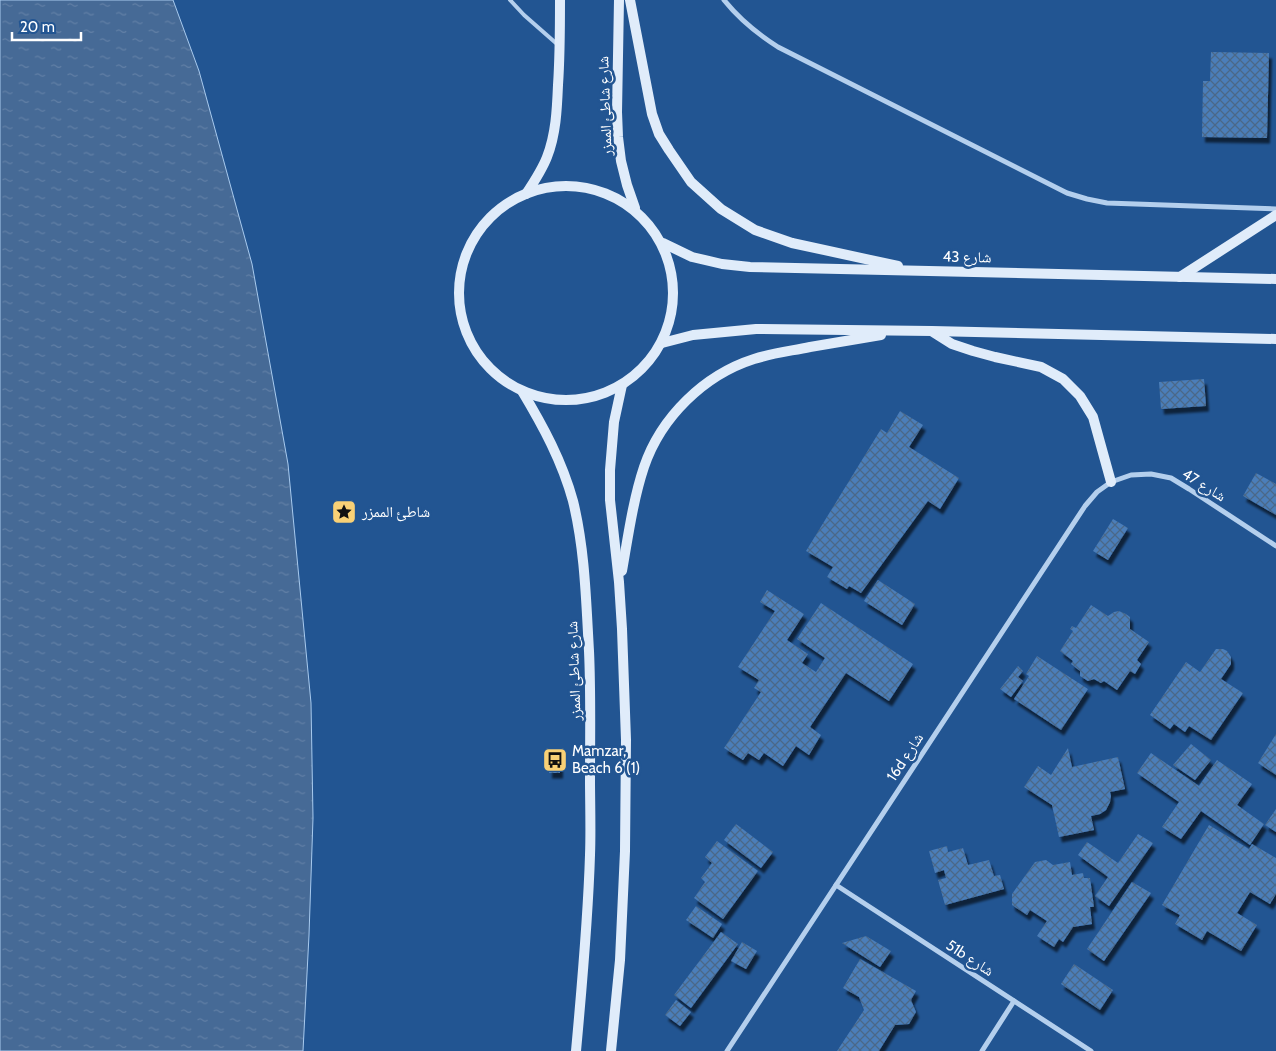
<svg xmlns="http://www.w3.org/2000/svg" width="1276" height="1051" viewBox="0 0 1276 1051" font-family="Cabin,'Noto Naskh Arabic',sans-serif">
  <defs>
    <pattern id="water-ripples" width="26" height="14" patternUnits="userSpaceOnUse" patternTransform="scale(1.25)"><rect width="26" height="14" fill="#466a96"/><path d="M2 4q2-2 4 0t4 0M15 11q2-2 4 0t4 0" fill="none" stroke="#6280a6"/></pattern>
    <pattern id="building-cross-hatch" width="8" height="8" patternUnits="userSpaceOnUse" patternTransform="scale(1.25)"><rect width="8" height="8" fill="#4b7eb9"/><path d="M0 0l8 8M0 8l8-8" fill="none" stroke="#4b6888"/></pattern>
    <filter id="shadow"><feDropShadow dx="3" dy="5.5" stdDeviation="1" flood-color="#0009"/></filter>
  </defs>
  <rect width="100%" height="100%" fill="#225592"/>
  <path fill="url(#water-ripples)" stroke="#a8caee" d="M0,0H173L199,71L252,264L288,464L311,703L313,818L309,935L303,1051H0Z"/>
  <g fill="url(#building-cross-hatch)" filter="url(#shadow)">
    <path d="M1211,52L1269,53L1267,138L1202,137L1203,81H1210Z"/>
    <path d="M1204,379L1206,406L1161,409L1159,382Z"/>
    <path d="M900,411L923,425L909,447L959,478L940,509L928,501L861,593L849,586L847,589L827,577L833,567L806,551L881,429L887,433Z"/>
    <path d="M1256,473L1276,484V515L1243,496Z"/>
    <path d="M1113,519L1128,528L1108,560L1093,551Z"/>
    <path d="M878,580L915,604L902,625L864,601Z"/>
    <path d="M767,590L804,614L787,640L808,654L802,663L816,672L825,658L797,639L821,603L913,664L889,701L846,673L810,727L821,735L809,755L796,746L783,766L764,753L759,760L748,753L743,760L724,748L761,692L754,688L759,680L738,667L775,611L760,602Z"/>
    <path d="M1091,605L1108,616L1114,612L1119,611L1126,614L1130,617V629L1149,642L1137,660L1141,664L1135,674L1130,671L1117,690L1104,681L1101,683L1094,679L1088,681L1080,676V671L1071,664L1073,661L1060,651L1073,631L1070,629L1072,626L1076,628Z"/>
    <path d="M1216,649H1223L1227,651L1231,657V664L1221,679L1243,693L1211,740L1189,726L1185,732L1174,724L1170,729L1150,715L1186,662L1200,672Z"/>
    <path d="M1037,656L1088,689L1061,730L1014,699L1029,676L1026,674Z"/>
    <path d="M1018,666L1023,671L1018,677L1023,681L1011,697L1000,689Z"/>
    <path d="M1276,734V775L1258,763Z"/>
    <path d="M1191,744L1211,760L1195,780L1173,765Z"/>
    <path d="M550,748H560V773H549Z"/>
    <path d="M1068,748L1072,767L1118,757L1125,789L1110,792L1111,796L1110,802L1106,810L1100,814L1091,816L1094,830L1059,837L1052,805L1024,787L1038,766L1051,775Z"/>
    <path d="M1151,753L1199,786L1217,760L1252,784L1237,805L1264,824L1250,845L1201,811L1181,839L1162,827L1179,802L1137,773Z"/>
    <path d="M1276,809V832L1265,825Z"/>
    <path d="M736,824L773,852L761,868L724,840Z"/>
    <path d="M1209,825L1249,849L1252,844L1276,858V894L1270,904L1250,892L1237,913L1257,925L1241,951L1207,931L1202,940L1175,924L1180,915L1162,905Z"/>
    <path d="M1138,834L1153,843L1109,906L1095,896L1108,877L1078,855L1087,842L1118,863Z"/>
    <path d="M717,841L758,871L723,919L694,898L705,882L701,878L712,863L705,857Z"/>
    <path d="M947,846L948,852L963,848L968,865L989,860L994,876L1000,875L1004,889L945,905L938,880L946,878L944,870L935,873L929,851Z"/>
    <path d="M1046,860L1053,865L1070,862L1072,875L1083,873L1084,878H1090L1094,907H1090L1092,924L1073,927L1063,942L1059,939L1054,947L1037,936L1047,921L1030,910L1027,915L1012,905V894L1035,862Z"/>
    <path d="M1132,882L1151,893L1104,961L1087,949Z"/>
    <path d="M696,906L722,924L713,938L686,920Z"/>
    <path d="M721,932L738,944L691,1008L674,995Z"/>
    <path d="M866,936L891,951L880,967L842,943Z"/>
    <path d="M742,942L757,951L746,969L731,961Z"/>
    <path d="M860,959L916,991L911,1000L916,1012L909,1024L895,1025L879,1051H837L864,1010L859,997L843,988Z"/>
    <path d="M1074,964L1113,990L1100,1010L1061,984Z"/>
    <path d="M676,1000L691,1012L680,1026L665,1015Z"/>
  </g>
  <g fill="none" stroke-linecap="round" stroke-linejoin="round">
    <path stroke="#b4cfed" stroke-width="4" d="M510,0L524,15L557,44"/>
    <g stroke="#b4cfed" stroke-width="5">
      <path d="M724,0C740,20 756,33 778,47L1067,193L1087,199L1107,203L1276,209"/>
      <path d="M836,885L1091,1051"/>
      <path d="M727,1051L1085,506L1097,492L1111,482L1131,475L1151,474L1171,478L1189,489L1276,546"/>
      <path d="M982,1051L1014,1001"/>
    </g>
    <g stroke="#e0ecfa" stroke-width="10">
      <path d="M619,0L617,112L618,137L621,161L627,185L635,208"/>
      <path d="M630,0L652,114L659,134L669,150L691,182L721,209L755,230L792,243L898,266"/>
      <circle cx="566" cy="293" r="107"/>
      <path d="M526,194C534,182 542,170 547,157C556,134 557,109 558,85C560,56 560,28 560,0"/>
      <path d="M663,243L692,257L722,264L750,267L1276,279"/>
      <path d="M1180,277L1276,215"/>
      <path d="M933,332L952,344L973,351L995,357L1041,367L1063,379L1080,396L1093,417L1111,482"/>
      <path d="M662,343L693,335L756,329L932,331L1276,339"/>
      <path d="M522,391C543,426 562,461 573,501C585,550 586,600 589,651C591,694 590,736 590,779C590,804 591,830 590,855C588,920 582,986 576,1051"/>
      <path d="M622,571C628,537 633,500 644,467C661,417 704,375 754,359C773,353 791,351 810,347C834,343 858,339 881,335"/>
      <path d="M611,1051L620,960L625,851L626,740L622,629L619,582L610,500V470L614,422L622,385"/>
    </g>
  </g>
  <defs>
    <symbol id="sight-square" viewBox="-11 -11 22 22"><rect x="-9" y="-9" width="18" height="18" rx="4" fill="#f9d176" stroke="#225592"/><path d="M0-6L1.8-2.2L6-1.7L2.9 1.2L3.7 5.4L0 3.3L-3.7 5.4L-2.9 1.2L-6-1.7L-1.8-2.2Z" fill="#111"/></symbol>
    <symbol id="bus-square" viewBox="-11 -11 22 22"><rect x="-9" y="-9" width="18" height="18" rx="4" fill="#f9d176" stroke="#225592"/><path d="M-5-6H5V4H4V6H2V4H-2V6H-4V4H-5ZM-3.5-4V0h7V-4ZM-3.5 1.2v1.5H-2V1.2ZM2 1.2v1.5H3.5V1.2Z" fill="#111"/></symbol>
  </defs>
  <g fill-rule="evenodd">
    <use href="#sight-square" x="330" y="498" width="28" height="28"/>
    <use href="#bus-square" x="541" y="746" width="28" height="28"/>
  </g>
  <g text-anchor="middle" stroke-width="5" stroke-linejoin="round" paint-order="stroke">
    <g font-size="15" fill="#fff" stroke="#225592">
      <text transform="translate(605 106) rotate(-92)" y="5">شارع شاطئ الممزر</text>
      <text transform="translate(967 257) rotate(1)" y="5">شارع 43</text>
      <text transform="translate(1204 485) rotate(32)" y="5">شارع 47</text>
      <text transform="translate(574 671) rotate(-92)" y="5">شارع شاطئ الممزر</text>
      <text transform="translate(905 757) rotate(-57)" y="5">16d شارع</text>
      <text transform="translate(970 958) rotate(33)" y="5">51b شارع</text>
    </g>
    <g font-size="15" fill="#fff" stroke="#225592" text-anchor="start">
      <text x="362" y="517">شاطئ الممزر</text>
      <text x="572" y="756">Mamzar,<tspan x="572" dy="17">Beach 6 (1)</tspan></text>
    </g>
  </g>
  <path d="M12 32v8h69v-8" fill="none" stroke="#ffffff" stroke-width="2.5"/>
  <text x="20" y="32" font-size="15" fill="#ffffff" stroke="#225592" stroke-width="4" paint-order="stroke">20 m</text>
</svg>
